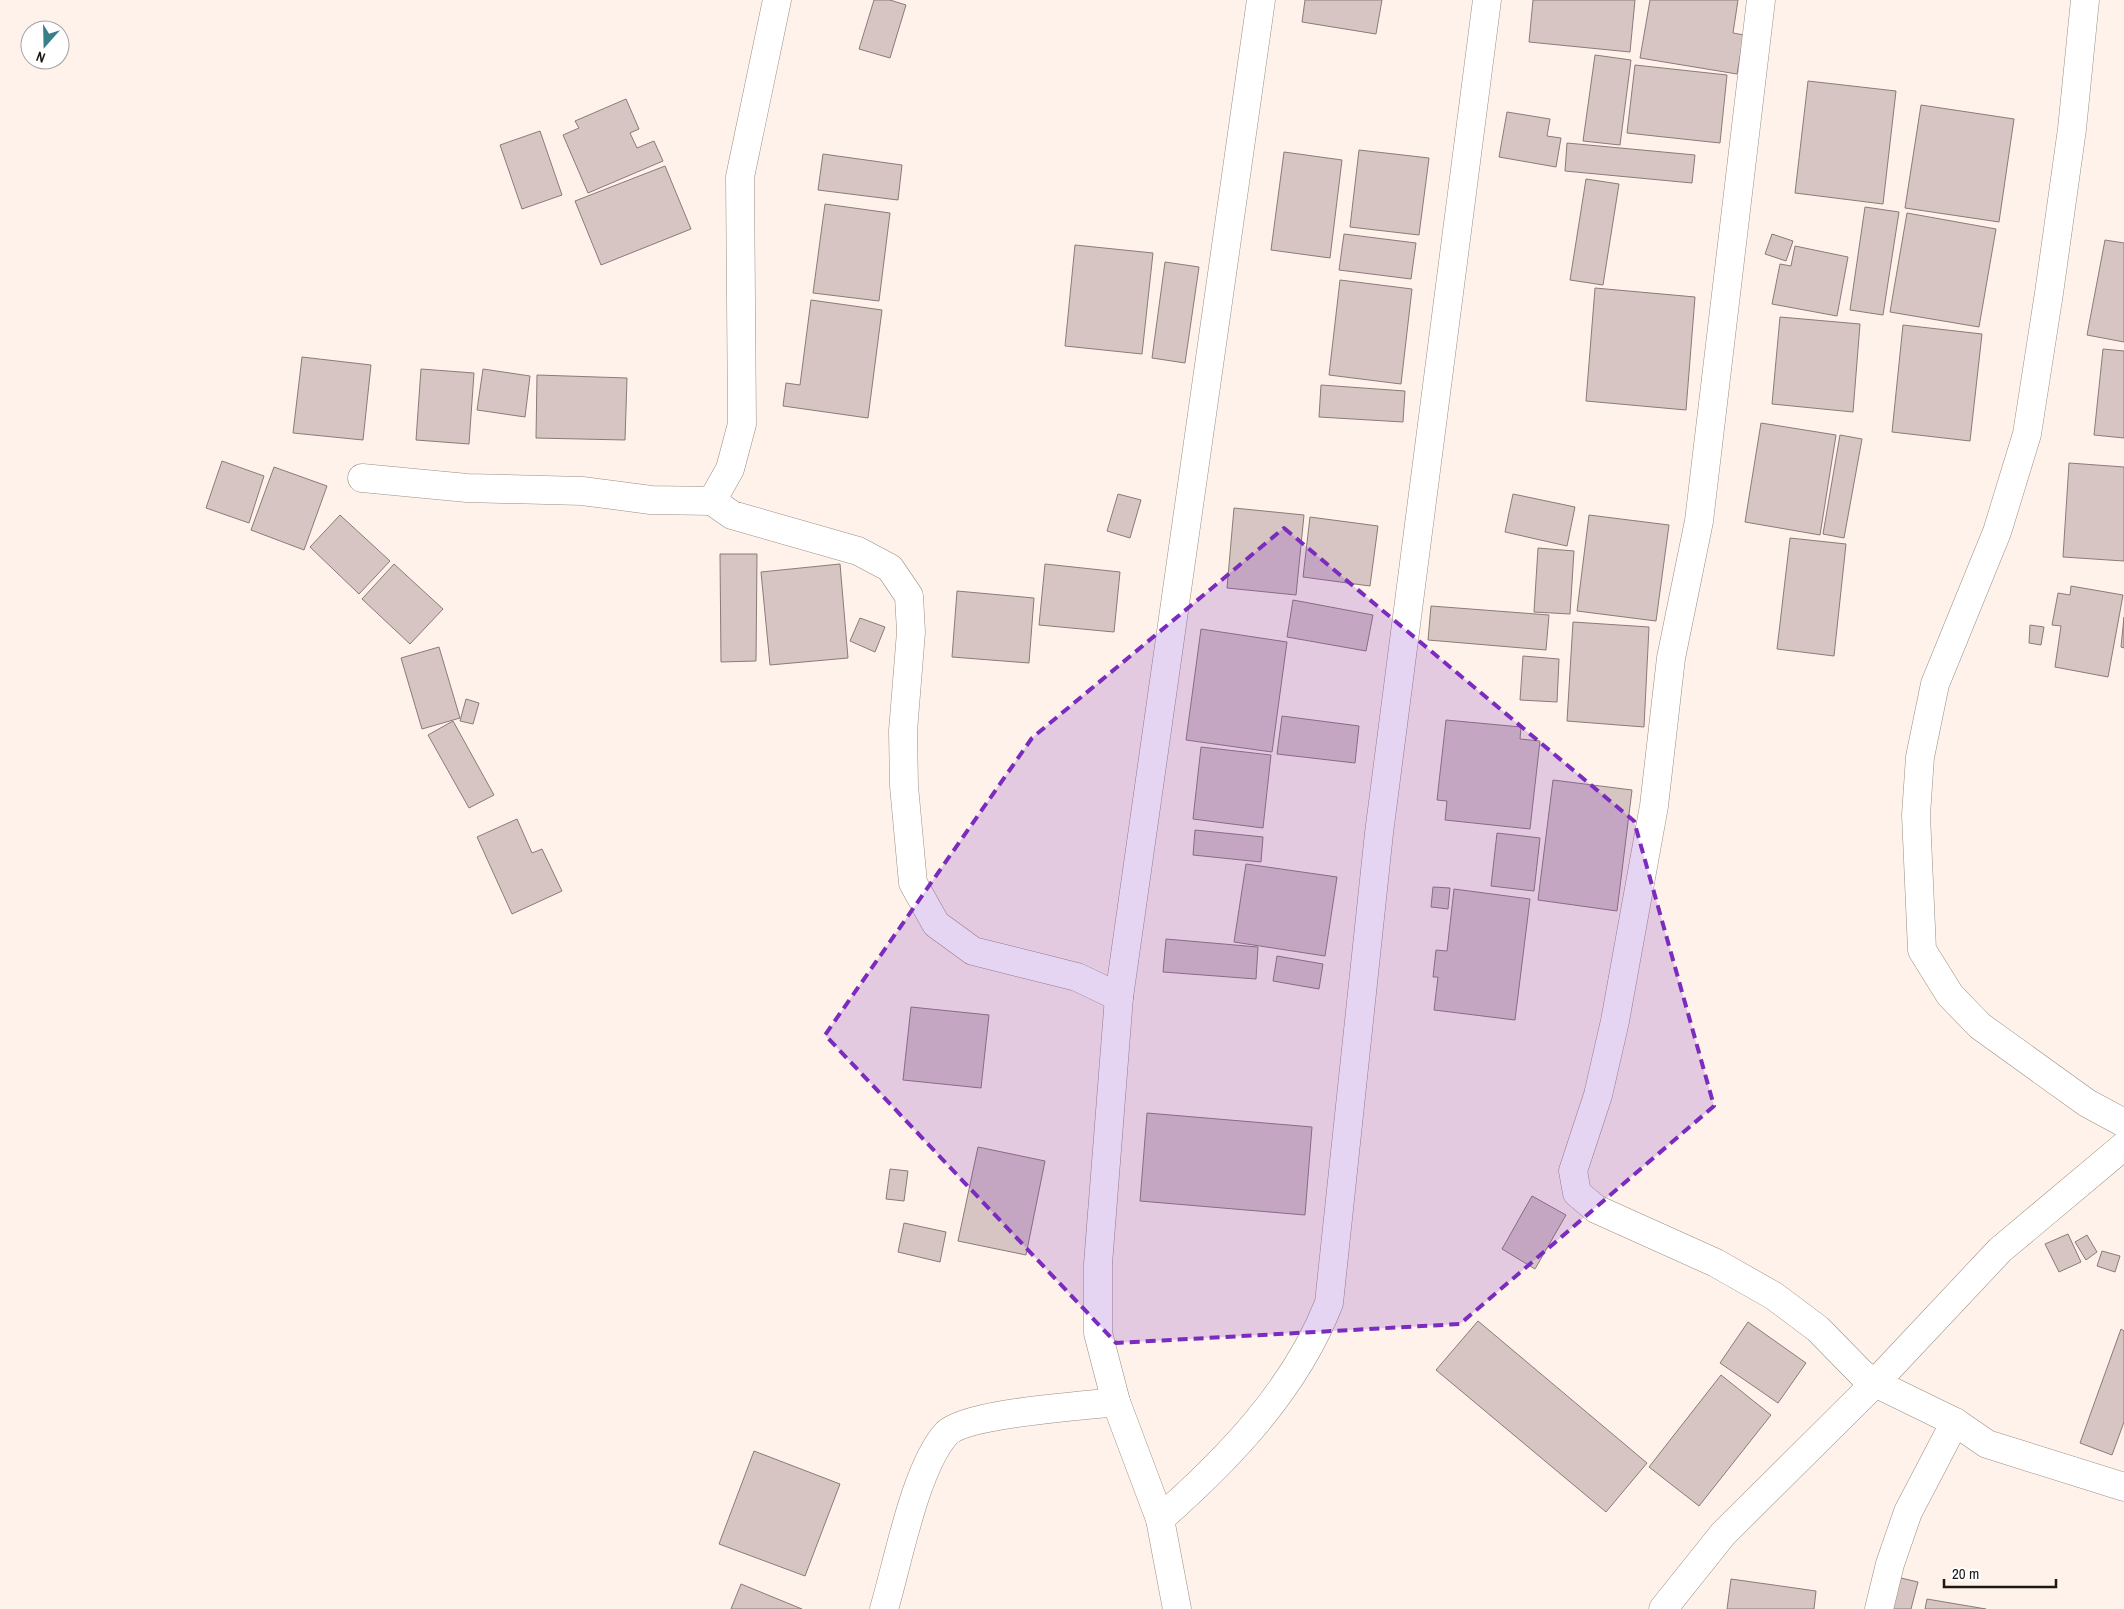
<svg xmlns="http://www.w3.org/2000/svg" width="2124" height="1609" viewBox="0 0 2124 1609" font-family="'Archivo Narrow',sans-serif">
  <rect width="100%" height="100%" fill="#fef2ea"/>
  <g fill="#d7c5c3" stroke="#8b7a79">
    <path d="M874,0H890L906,5L890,58L859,49Z"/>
    <path d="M1305,0H1382L1376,34L1302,22Z"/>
    <path d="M1533,0H1635L1630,52L1529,42Z"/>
    <path d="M1650,0H1738L1733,33L1744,35L1737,74L1640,58Z"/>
    <path d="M1595,55L1631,60L1620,145L1583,141Z"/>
    <path d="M1635,65L1727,75L1720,143L1627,133Z"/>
    <path d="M1808,81L1896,91L1883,204L1795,193Z"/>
    <path d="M626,99L639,129L630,133L637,148L654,141L663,161L588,193L563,135L579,128L575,121Z"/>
    <path d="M1921,105L2014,119L1999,222L1905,208Z"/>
    <path d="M1507,112L1550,119L1547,136L1561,138L1556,167L1499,157Z"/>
    <path d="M540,131L562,195L522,209L500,145Z"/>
    <path d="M1567,143L1695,155L1692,183L1565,171Z"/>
    <path d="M1359,150L1429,158L1419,235L1350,227Z"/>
    <path d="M1284,152L1342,160L1330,258L1271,250Z"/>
    <path d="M823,154L902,165L898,200L818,190Z"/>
    <path d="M665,166L691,229L601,265L575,201Z"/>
    <path d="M1586,179L1619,184L1603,285L1570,280Z"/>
    <path d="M825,204L890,213L879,301L813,293Z"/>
    <path d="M1865,207L1899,212L1883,315L1850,310Z"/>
    <path d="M1907,213L1996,229L1979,327L1890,312Z"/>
    <path d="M1344,234L1416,243L1411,279L1339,270Z"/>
    <path d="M1772,234L1793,241L1786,261L1765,254Z"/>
    <path d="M2105,240L2124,243V342L2087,335Z"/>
    <path d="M1075,245L1153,253L1142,354L1065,346Z"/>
    <path d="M1795,246L1848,257L1837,316L1772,304L1780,264L1791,266Z"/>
    <path d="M1165,262L1199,267L1185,363L1152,358Z"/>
    <path d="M1340,280L1412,289L1401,384L1329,375Z"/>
    <path d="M1595,288L1695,297L1686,410L1586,401Z"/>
    <path d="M811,300L882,310L868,418L783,406L786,383L800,385Z"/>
    <path d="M1780,317L1860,324L1853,412L1772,404Z"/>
    <path d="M1903,325L1982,334L1970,441L1892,432Z"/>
    <path d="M2103,349L2124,351V438L2094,435Z"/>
    <path d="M302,357L371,365L363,440L293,433Z"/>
    <path d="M421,369L474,373L469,444L416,440Z"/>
    <path d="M483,369L530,376L525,417L477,410Z"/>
    <path d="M537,375L627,378L625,440L536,438Z"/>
    <path d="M1321,385L1405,391L1403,422L1319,417Z"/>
    <path d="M1761,423L1836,435L1820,535L1745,522Z"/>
    <path d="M1840,435L1862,439L1844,538L1823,534Z"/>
    <path d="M222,461L264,476L249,523L206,508Z"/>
    <path d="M2069,463L2124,467V561L2063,557Z"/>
    <path d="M274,467L327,486L304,550L251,530Z"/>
    <path d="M1118,494L1141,500L1130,538L1107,531Z"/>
    <path d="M1513,494L1575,507L1567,546L1505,532Z"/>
    <path d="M1234,508L1304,515L1296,595L1227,588Z"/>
    <path d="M340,515L390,561L359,594L310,547Z"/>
    <path d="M1589,515L1669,525L1656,621L1577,611Z"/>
    <path d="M1310,517L1378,526L1370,586L1303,577Z"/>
    <path d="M1790,538L1846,544L1834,656L1777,649Z"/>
    <path d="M1538,548L1574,551L1570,614L1534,612Z"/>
    <path d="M720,554H757L756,661L721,662Z"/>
    <path d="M394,564L443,609L410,644L362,599Z"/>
    <path d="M840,564L848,658L770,665L761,572Z"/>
    <path d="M1045,564L1120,572L1114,632L1039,625Z"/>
    <path d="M2071,586L2123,595L2108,677L2055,667L2061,626L2052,625L2058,593L2070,595Z"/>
    <path d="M957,591L1034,598L1029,663L952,657Z"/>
    <path d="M1293,600L1373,615L1366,651L1287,637Z"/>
    <path d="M1431,606L1549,615L1546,650L1428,640Z"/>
    <path d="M2124,617V648L2121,647Z"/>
    <path d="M860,618L885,627L875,652L850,641Z"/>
    <path d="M1573,622L1649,627L1644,727L1567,721Z"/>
    <path d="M2030,625L2044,627L2041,645L2029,643Z"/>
    <path d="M1201,629L1287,642L1272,752L1186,740Z"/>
    <path d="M439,647L460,718L422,729L401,658Z"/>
    <path d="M1523,656L1559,659L1557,702L1520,700Z"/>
    <path d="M466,699L479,703L473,724L460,721Z"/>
    <path d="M1282,716L1359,726L1355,763L1277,754Z"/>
    <path d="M1446,720L1521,727L1520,739L1540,741L1530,829L1445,820L1447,801L1437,800Z"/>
    <path d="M453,721L494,795L469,808L428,735Z"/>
    <path d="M1201,747L1271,755L1263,828L1193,819Z"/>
    <path d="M1553,780L1632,790L1617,911L1538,900Z"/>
    <path d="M517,819L532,853L542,849L562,891L512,914L477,837Z"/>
    <path d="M1195,830L1263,837L1261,862L1193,855Z"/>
    <path d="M1497,833L1540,838L1534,891L1491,886Z"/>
    <path d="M1246,864L1337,877L1325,956L1234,942Z"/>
    <path d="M1433,887L1450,888L1448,909L1431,907Z"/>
    <path d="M1454,889L1530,899L1515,1020L1434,1010L1438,977H1433L1436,950L1447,951Z"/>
    <path d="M1166,939L1258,947L1256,979L1163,972Z"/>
    <path d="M1277,956L1323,964L1319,989L1273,981Z"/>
    <path d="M911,1007L989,1015L981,1088L903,1080Z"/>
    <path d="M1147,1113L1312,1127L1305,1215L1140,1201Z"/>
    <path d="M978,1147L1045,1161L1026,1255L958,1241Z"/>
    <path d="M890,1169L908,1171L904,1201L886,1199Z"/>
    <path d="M1532,1196L1566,1215L1535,1269L1502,1249Z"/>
    <path d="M904,1223L946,1232L940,1262L898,1252Z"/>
    <path d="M2068,1234L2081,1262L2059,1272L2045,1244Z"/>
    <path d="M2087,1235L2097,1252L2086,1260L2075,1242Z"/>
    <path d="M2102,1251L2120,1256L2115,1272L2097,1266Z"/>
    <path d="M1478,1321L1647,1463L1606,1512L1436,1370Z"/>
    <path d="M1748,1322L1806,1363L1778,1403L1720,1363Z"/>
    <path d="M2121,1329L2124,1331V1422L2112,1455L2080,1443Z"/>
    <path d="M1721,1375L1771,1415L1699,1506L1649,1467Z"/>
    <path d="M754,1451L840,1484L805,1576L719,1544Z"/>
    <path d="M1888,1575L1918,1582L1911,1609H1879Z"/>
    <path d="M1731,1579L1816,1591L1814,1609H1727Z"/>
    <path d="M741,1584L802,1609H731Z"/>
    <path d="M1927,1599L1986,1609H1925Z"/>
  </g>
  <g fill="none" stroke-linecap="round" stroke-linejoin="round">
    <defs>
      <g id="street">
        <path d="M1761,0L1699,521L1671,658L1654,806L1615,1021L1598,1095L1573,1171L1577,1193L1596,1209L1716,1263L1774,1296L1818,1329L1862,1374L1875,1383L1955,1422L1987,1444L2124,1487"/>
        <path d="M2085,0L2072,129L2049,293L2027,434L1997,532L1935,684L1920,757L1916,815L1922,950L1950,995L1980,1026L2087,1103L2124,1123"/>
        <path d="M362,478L467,488L582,491L651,500L712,501L730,469L742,424L740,177L777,0"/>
        <path d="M712,501L732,515L858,551L890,568L909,596L911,632L903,731L904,786L913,883L936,924L973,951L1077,977L1119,997"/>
        <path d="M1160,1519C1229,1458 1295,1390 1329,1303L1379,833L1487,0"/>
        <path d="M884,1609C898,1562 915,1469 946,1434C965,1413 1083,1406 1116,1402"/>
        <path d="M1177,1609L1160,1519L1116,1402L1098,1333V1264L1119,997L1261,0"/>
        <path d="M1663,1609L1723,1534L1875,1383L2000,1250L2124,1146"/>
        <path d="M1879,1609L1890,1564L1908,1512L1955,1422"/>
      </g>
    </defs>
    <use href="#street" stroke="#9a8e84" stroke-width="29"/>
    <use href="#street" stroke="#fff" stroke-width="28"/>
  </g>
  <path fill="#7b2cbf" fill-opacity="0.2" stroke="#7b2cbf" stroke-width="4" stroke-dasharray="10 6" stroke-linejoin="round" d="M1284,528L1634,821L1714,1106L1460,1324L1116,1343L825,1035L1032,738Z"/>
  <g transform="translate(45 45) rotate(200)"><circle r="24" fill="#ffffff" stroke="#a5a3a1"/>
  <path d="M0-4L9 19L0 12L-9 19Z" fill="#397f8a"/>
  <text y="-8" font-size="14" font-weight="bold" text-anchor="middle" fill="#1d1814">N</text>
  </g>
  <path d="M1944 1579v8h112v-8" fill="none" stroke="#1d1814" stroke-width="2.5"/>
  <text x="1952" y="1579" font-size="15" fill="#1d1814" stroke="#ffffff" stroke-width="4" paint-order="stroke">20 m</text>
</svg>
